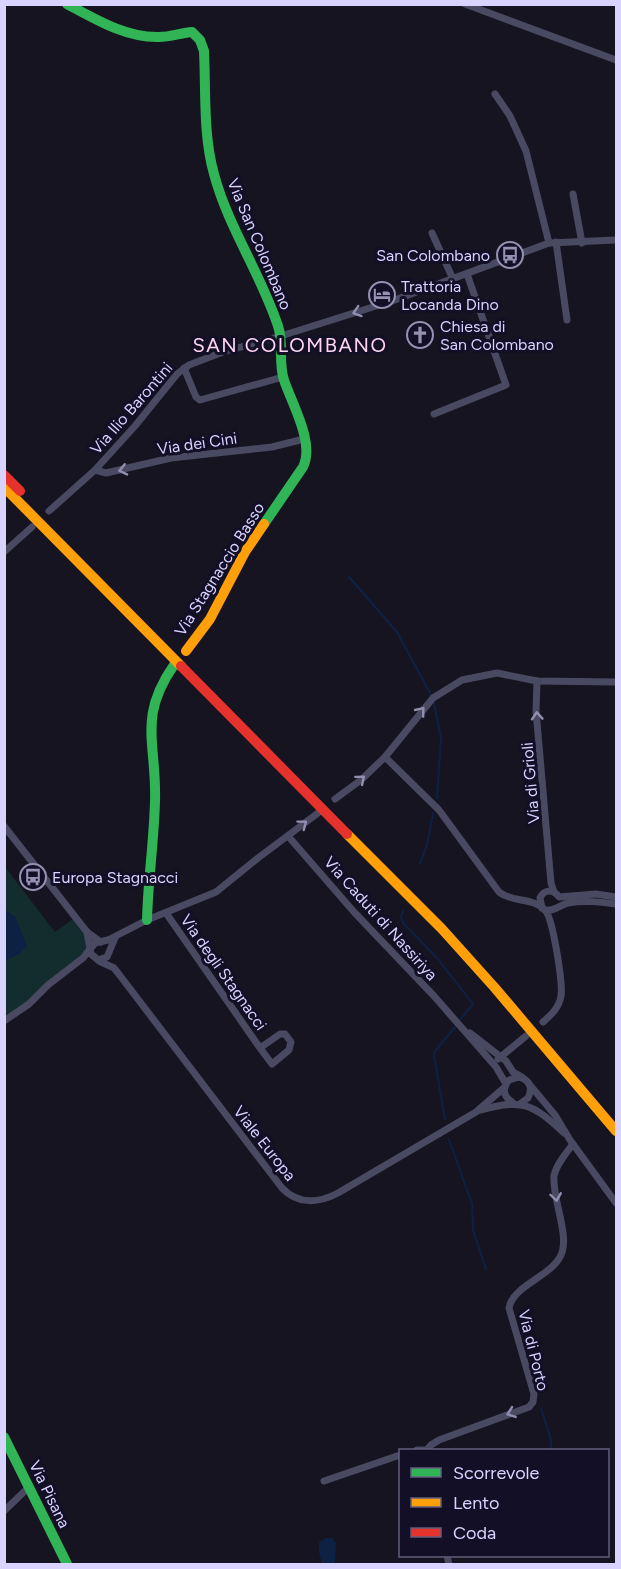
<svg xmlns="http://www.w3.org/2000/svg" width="621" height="1569" viewBox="0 0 621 1569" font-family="Figtree,sans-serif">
  <rect width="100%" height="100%" fill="#161421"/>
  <path fill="#132c2d" d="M5,867L55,932L76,917L87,932L91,948L5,1021V961L20,953L16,918L5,910Z"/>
  <g fill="#0d2144">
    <path d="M5,910L16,918L27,946L20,953L5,961Z"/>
    <path d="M327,1538H332L336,1543L335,1564H322L319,1552V1542Z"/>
  </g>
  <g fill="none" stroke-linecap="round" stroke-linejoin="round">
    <g stroke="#0d2144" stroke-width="2">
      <path d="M349,577L397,632L431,695"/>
      <path d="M434,703L441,738L437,798"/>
      <path d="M420,864L427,845L433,813"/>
      <path d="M403,911L401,917L403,923L437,958L473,1004L459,1021"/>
      <path d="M445,1119L434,1055L435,1051L456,1026"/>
      <path d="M449,1140L472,1204L473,1230L486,1269"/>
      <path d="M541,1408L551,1440V1450"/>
    </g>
    <g stroke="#4a4962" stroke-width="7">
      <path d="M465,4L616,60"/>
      <path d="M495,94L510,116L526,151L549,243"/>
      <path d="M573,194L582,243"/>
      <path d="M432,233L453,279"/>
      <path d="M556,242L567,320"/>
      <path d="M184,368L196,397L200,400L283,377"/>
      <path d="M434,414L506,385L467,274"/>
      <path d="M95,470L106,473L171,458L272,447L304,439"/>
      <path d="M49,511L95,470L135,426L177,374L189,365L223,352L281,336L392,301L549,243L616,240"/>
      <path d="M4,552L32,527"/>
      <path d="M537,681L536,711L551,883L554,892"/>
      <path d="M385,757L439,810L499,892C513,903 533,897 545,910C553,918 563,984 561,996C559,1008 551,1015 543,1022"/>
      <path d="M335,799L361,780L385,757L433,698L462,680L497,673L537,681L616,682"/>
      <path d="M4,826L87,932L101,942"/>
      <path d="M288,836L354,912L434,996L496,1067L506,1084"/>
      <path d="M542,908L540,898C544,889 553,889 559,897L596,894L616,897"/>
      <path d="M545,910C554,912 559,905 568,903C584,900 600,902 616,904"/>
      <path d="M166,913L260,1048L272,1064L289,1050L291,1042L285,1034H280L260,1048"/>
      <path d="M87,932L91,954L98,960L107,957L115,938"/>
      <path d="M91,948L95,943L108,940L147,920L216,892L258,858L318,813"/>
      <path d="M99,961L114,968L118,973L282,1188C298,1205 319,1203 338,1193L476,1112L505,1087"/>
      <path d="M4,1021L29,1004L48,985L83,958L90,949"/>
      <path d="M470,1033L506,1061L513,1072L522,1077"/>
      <path d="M498,1059L526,1036"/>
      <path d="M529,1084L555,1115L570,1140L616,1203"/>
      <path d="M512,1102C503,1096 502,1088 509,1080L519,1077C530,1080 533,1088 528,1098L521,1103"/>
      <path d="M481,1110C522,1098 533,1104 564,1133"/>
      <path d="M417,1450H427"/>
      <path d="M427,1450L431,1445L439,1440L529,1407L533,1402L534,1394L509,1308C513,1285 551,1277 561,1255C570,1235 552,1199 554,1176C556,1165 566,1153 573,1144"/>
      <path d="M324,1481L400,1455"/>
      <path d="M4,1511L29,1487"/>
      <path d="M447,1556L449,1564"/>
    </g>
    <g stroke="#30b455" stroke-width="10">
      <path d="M67,4C95,19 126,38 159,37C170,37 181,33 192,32L200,40L204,51C206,92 203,135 214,174C228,227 261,274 278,326C284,343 278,362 284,380C292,404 315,443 303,467L264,524"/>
      <path d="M147,920C148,880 154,841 155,801C157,744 137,718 174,665"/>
      <path d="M4,1437L67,1564"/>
    </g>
    <g stroke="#ff9f0a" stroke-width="10">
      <path d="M4,487L181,666"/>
      <path d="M186,651L210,619L245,552L264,524"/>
      <path d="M347,834L442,929L495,988L616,1131"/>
    </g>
    <g stroke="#e5322d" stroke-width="10">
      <path d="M4,475L20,491"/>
      <path d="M181,666L347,834"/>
    </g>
  </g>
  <defs><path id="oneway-chevron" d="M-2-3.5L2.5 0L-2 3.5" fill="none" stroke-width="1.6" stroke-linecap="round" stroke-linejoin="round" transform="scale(1.5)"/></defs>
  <g stroke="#928eb0">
    <use href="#oneway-chevron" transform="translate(357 312) rotate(162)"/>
    <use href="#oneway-chevron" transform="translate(123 470) rotate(167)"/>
    <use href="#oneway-chevron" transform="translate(421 711) rotate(-51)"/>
    <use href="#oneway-chevron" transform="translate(537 716) rotate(-94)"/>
    <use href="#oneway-chevron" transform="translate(361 779) rotate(-40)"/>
    <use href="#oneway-chevron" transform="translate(303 824) rotate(-37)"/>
    <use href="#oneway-chevron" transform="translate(556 1197) rotate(82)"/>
    <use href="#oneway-chevron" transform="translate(511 1413) rotate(160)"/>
  </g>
  <defs>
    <symbol id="bus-ring" viewBox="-11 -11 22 22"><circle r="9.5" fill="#130f26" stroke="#9591b1" stroke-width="1.5"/><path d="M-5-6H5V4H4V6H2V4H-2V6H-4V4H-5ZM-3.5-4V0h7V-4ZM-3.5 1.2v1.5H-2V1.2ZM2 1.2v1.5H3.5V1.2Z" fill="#9591b1"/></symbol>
    <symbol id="hotel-ring" viewBox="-11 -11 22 22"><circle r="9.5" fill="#130f26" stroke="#9591b1" stroke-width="1.5"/><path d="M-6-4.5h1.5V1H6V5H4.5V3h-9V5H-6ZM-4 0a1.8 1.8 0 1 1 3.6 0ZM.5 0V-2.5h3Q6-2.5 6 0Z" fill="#9591b1"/></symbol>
    <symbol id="church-ring" viewBox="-11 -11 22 22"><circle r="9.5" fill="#130f26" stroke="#9591b1" stroke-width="1.5"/><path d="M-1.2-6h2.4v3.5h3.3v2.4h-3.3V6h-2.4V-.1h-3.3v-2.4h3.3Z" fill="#9591b1"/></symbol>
  </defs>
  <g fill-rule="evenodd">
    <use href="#bus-ring" x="495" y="240" width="30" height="30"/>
    <use href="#hotel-ring" x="367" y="280" width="30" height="30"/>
    <use href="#church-ring" x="405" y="320" width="30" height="30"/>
    <use href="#bus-ring" x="18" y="862" width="30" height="30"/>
  </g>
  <g text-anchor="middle" stroke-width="6" stroke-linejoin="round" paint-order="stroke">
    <g font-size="16" fill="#d9d4ff" stroke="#130f26">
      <text transform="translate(260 244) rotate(67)" y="6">Via San Colombano</text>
      <text transform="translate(131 408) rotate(-49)" y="6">Via Ilio Barontini</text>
      <text transform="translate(197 443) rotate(-8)" y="6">Via dei Cini</text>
      <text transform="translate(219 569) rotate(-58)" y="6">Via Stagnaccio Basso</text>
      <text transform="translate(530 783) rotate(-95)" y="6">Via di Grioli</text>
      <text transform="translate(381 918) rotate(48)" y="6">Via Caduti di Nassiriya</text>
      <text transform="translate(224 972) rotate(55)" y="6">Via degli Stagnacci</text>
      <text transform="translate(265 1143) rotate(52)" y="6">Viale Europa</text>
      <text transform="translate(534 1350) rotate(76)" y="6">Via di Porto</text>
      <text transform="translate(50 1494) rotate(64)" y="6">Via Pisana</text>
    </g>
    <g font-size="16" fill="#d9d4ff" stroke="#130f26" text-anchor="start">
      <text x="490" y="261" text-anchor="end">San Colombano</text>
      <text x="401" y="292">Trattoria<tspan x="401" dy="18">Locanda Dino</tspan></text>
      <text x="440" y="332">Chiesa di<tspan x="440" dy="18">San Colombano</tspan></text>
      <text x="52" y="883">Europa Stagnacci</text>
    </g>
    <g font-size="20" letter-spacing="1.5" fill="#ffd6f0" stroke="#130f26">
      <text x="290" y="352">SAN COLOMBANO</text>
    </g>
  </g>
  <rect width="621" height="1569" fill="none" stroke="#d9d4ff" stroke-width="12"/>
  <rect x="399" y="1449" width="210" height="108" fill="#130f26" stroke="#625e7d" stroke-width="1.5"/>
  <rect x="411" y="1468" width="30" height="9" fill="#30b455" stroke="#625e7d" stroke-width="1.5"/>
  <text x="453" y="1479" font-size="18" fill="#d9d4ff">Scorrevole</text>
  <rect x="411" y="1498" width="30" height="9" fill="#ff9f0a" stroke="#625e7d" stroke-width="1.5"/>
  <text x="453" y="1509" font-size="18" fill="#d9d4ff">Lento</text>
  <rect x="411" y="1528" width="30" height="9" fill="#e5322d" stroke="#625e7d" stroke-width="1.5"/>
  <text x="453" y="1539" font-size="18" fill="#d9d4ff">Coda</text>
</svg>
